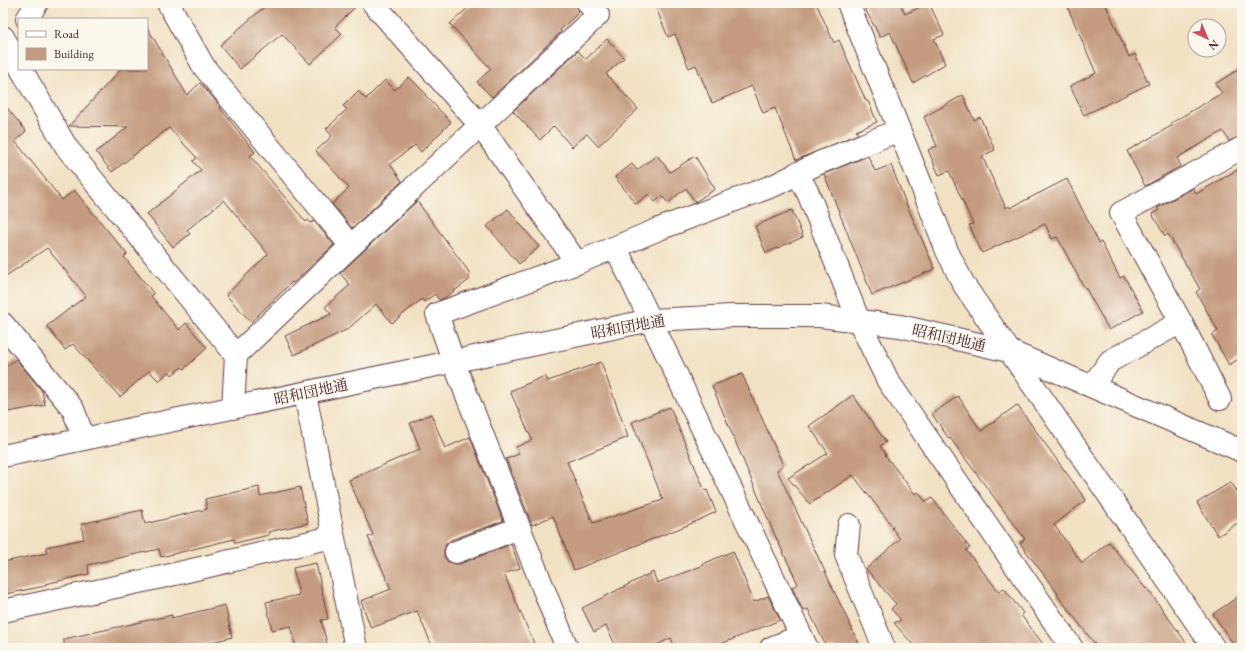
<svg xmlns="http://www.w3.org/2000/svg" width="1245" height="651" viewBox="0 0 1245 651" font-family="'EB Garamond','Noto Serif JP',serif">
  <rect width="100%" height="100%" fill="#fbf7ec"/>
  <filter id="ink" filterUnits="userSpaceOnUse"><feTurbulence type="fractalNoise" baseFrequency=".025" numOctaves="2"/><feDisplacementMap in="SourceGraphic" scale="8" xChannelSelector="R" yChannelSelector="G"/><feConvolveMatrix kernelMatrix="1 2 1 2 8 2 1 2 1" color-interpolation-filters="sRGB"/></filter>
  <filter id="wash" filterUnits="userSpaceOnUse"><feTurbulence type="fractalNoise" baseFrequency=".012" numOctaves="4" result="noise"/><feDisplacementMap in="SourceGraphic" scale="16" xChannelSelector="R" yChannelSelector="G"/><feGaussianBlur stdDeviation="0.9" result="paint"/><feColorMatrix in="noise" values="0 0 0 0 0 0 0 0 0 0 0 0 0 0 0 0 0 1.4 0 .05"/><feComposite in="paint" operator="in"/></filter>
  <g filter="url(#wash)">
    <rect width="100%" height="100%" fill="#f1e1c3"/>
    <g id="blocks">
      <g fill="#c49b80">
        <path d="M269,3H359L335,27L342,34L310,64L282,34L240,69L220,45Z"/>
        <path d="M473,3H576L579,12L560,30L561,32L492,97L477,82L491,69L450,24Z"/>
        <path d="M654,3H816L834,43L839,40L866,101H868L877,122L856,131L858,134L796,160L775,108L763,113L752,86L712,103L696,65L689,68L675,34L668,37Z"/>
        <path d="M862,3H900L905,14L929,3L944,35L934,39L945,64L913,83L890,32L880,37Z"/>
        <path d="M1080,3H1105L1129,57L1135,54L1149,84L1084,115L1070,86L1096,73L1068,8Z"/>
        <path d="M147,27L187,95L200,83L221,107L220,108L255,152L250,156L306,222L308,220L311,223L314,221L334,245L293,283L292,282L251,322L226,295L268,254L224,200L187,230L190,234L173,247L147,214L201,170L193,161L197,158L169,128L112,172L96,152L128,127L69,126L121,69H147Z"/>
        <path d="M607,39L624,58L606,74L638,109L598,146L587,134L572,147L554,126L540,140L513,111L578,51L586,59Z"/>
        <path d="M1242,67V136L1229,141L1223,131L1177,158L1181,166L1145,186L1127,151L1173,125L1171,123L1222,93L1215,84Z"/>
        <path d="M409,77L426,94L425,95L451,122L421,152L415,145L390,164L402,181L352,228L332,204L349,188L316,151L332,136L326,129L347,109L343,106L358,91L366,99L385,80L395,90Z"/>
        <path d="M963,95L974,120L980,117L995,150L982,156L1006,208L1009,206L1010,208L1067,179L1099,243L1101,242L1120,278L1124,276L1143,311L1109,330L1085,287H1084L1057,237L1052,239L1045,224L982,253L969,225L973,224L949,171L939,175L928,150L937,146L924,117Z"/>
        <path d="M3,103L26,131L15,141L62,200L74,190L127,254L124,257L154,294L151,296L179,330L186,323L207,348L184,369L182,367L172,375L169,371L159,381L149,371L120,397L73,344L65,350L47,326L86,296L47,248L3,278Z"/>
        <path d="M657,155L670,172L695,156L715,189L695,202L686,188L668,203L662,196L655,202L649,194L636,204L615,177L632,164L637,170Z"/>
        <path d="M868,156L875,171L891,165L905,201L935,269L872,295L824,174Z"/>
        <path d="M1242,167V357L1229,365L1212,335L1218,331L1196,292L1200,289L1168,234L1165,236L1152,214L1159,210L1157,208L1193,188L1196,194Z"/>
        <path d="M417,201L469,272V280L446,297L439,300L435,294L424,302L422,299L392,323L376,304L348,329L294,355L285,336L331,314L325,307L350,285L340,273Z"/>
        <path d="M508,209L539,247L519,264L487,226Z"/>
        <path d="M792,210L803,237L766,253L755,226Z"/>
        <path d="M16,359L42,391L45,405L3,413V369Z"/>
        <path d="M601,362L628,437L567,462L593,523L663,500L632,422L670,407L705,491L707,490L716,512L688,525L574,570L553,516L532,525L506,459L519,454L516,447L532,440L510,391L545,376L548,381Z"/>
        <path d="M742,374L783,465L777,470L861,648H827L808,609L803,611L792,587L798,584L773,531L712,386Z"/>
        <path d="M853,395L886,442L880,446L886,455H885L915,494L918,492L926,502L932,498L970,548L966,550L999,592L1004,588L1023,613L1021,615L1046,648H916L894,623L901,620L891,609L896,604L866,569L900,539L892,528L893,527L853,475L810,504L788,478L828,453L809,426Z"/>
        <path d="M958,396L981,431L1017,405L1086,500L1054,525L1082,563L1109,542L1146,589L1147,588L1190,648H1098L1057,595L1058,594L1020,543L1025,539L950,438L949,439L932,414Z"/>
        <path d="M431,414L445,448L470,437L503,521L451,540L446,544L444,550V557L448,562L454,564H460L511,544L520,568L504,574L536,648H433L417,611L371,628L361,601L391,589L368,537L373,535L349,480L420,449L410,423Z"/>
        <path d="M1231,482L1242,499V520L1218,536L1197,503Z"/>
        <path d="M259,487L260,496L300,487L308,523L268,532L269,535L235,543L234,539L161,557L159,549L88,565L89,574L45,584V586L5,594L3,583V562L47,553L46,547L84,539L81,524L142,510L145,524L207,509L205,499Z"/>
        <path d="M733,551L754,602L768,596L780,620L711,648H675L671,638L651,648H617L606,626L594,632L582,608L653,572L657,583L704,565L703,564Z"/>
        <path d="M316,563L328,619L321,620L328,648H296L291,626L272,630L266,602L299,595L293,568Z"/>
        <path d="M1242,594V648H1236L1213,614Z"/>
        <path d="M225,605L232,637L188,648H64V639L172,615V618Z"/>
      </g>
    </g>
  </g>
  <g filter="url(#ink)">
    <use href="#blocks" fill-opacity="0" stroke="#633c42" stroke-width="1"/>
    <g fill="none" stroke-linecap="round" stroke-linejoin="round">
      <defs>
        <g id="minor">
          <path d="M168,3L204,67L351,246"/>
          <path d="M373,3L480,125L577,263"/>
          <path d="M848,3L919,179L947,251L964,285L1214,648"/>
          <path d="M27,19L37,3"/>
          <path d="M3,37L19,65"/>
          <path d="M21,69L67,148L236,355"/>
          <path d="M797,173L808,193L859,321L888,381L1072,648"/>
          <path d="M616,248L807,648"/>
          <path d="M3,324L73,409L84,439"/>
          <path d="M1092,386L1110,361L1181,322"/>
          <path d="M305,394L356,648"/>
          <path d="M1220,399L1181,322L1121,213L1242,148"/>
          <path d="M233,408L236,355L351,246L598,15L588,3"/>
          <path d="M849,525L846,555L884,648"/>
          <path d="M456,552L519,528"/>
          <path d="M3,611L162,577L332,537"/>
          <path d="M567,648L454,363L437,314L577,263L659,229L775,185L819,163L899,130"/>
          <path d="M771,648L801,636"/>
        </g>
        <path id="tertiary" d="M3,456L651,320L732,316H820L900,326L1009,351L1242,451"/>
      </defs>
      <use href="#minor" stroke="#633c42" stroke-width="24"/>
      <use href="#tertiary" stroke="#633c42" stroke-width="24"/>
      <use href="#minor" stroke="#fff" stroke-width="22"/>
      <use href="#tertiary" stroke="#fff" stroke-width="22"/>
    </g>
  </g>
  <g text-anchor="middle" stroke-width="4" stroke-linejoin="round" paint-order="stroke">
    <g font-size="15" fill="#4a1f2b" stroke="#fbf7ec">
      <text transform="translate(628 327) rotate(-10)" y="5">昭和団地通</text>
      <text transform="translate(949 338) rotate(13)" y="5">昭和団地通</text>
      <text transform="translate(311 392) rotate(-12)" y="5">昭和団地通</text>
    </g>
  </g>
  <rect width="1245" height="651" fill="none" stroke="#fbf7ec" stroke-width="16"/>
  <rect x="18" y="18" width="130" height="52" fill="#fbf7ec" stroke="#b4a19f"/>
  <rect x="26" y="31" width="20" height="6" fill="#ffffff" stroke="#b4a19f"/>
  <text x="54" y="38" font-size="12" fill="#4a1f2b">Road</text>
  <rect x="26" y="48" width="20" height="12" fill="#c49b80" stroke="#b4a19f"/>
  <text x="54" y="58" font-size="12" fill="#4a1f2b">Building</text>
  <g transform="translate(1207 38) rotate(136)"><circle r="19" fill="#fbf7ec" stroke="#b4a19f"/>
  <path d="M0-3L7 15L0 10L-7 15Z" fill="#d1495b"/>
  <text y="-6" font-size="11" font-weight="bold" text-anchor="middle" fill="#4a1f2b">N</text>
  </g>
</svg>
